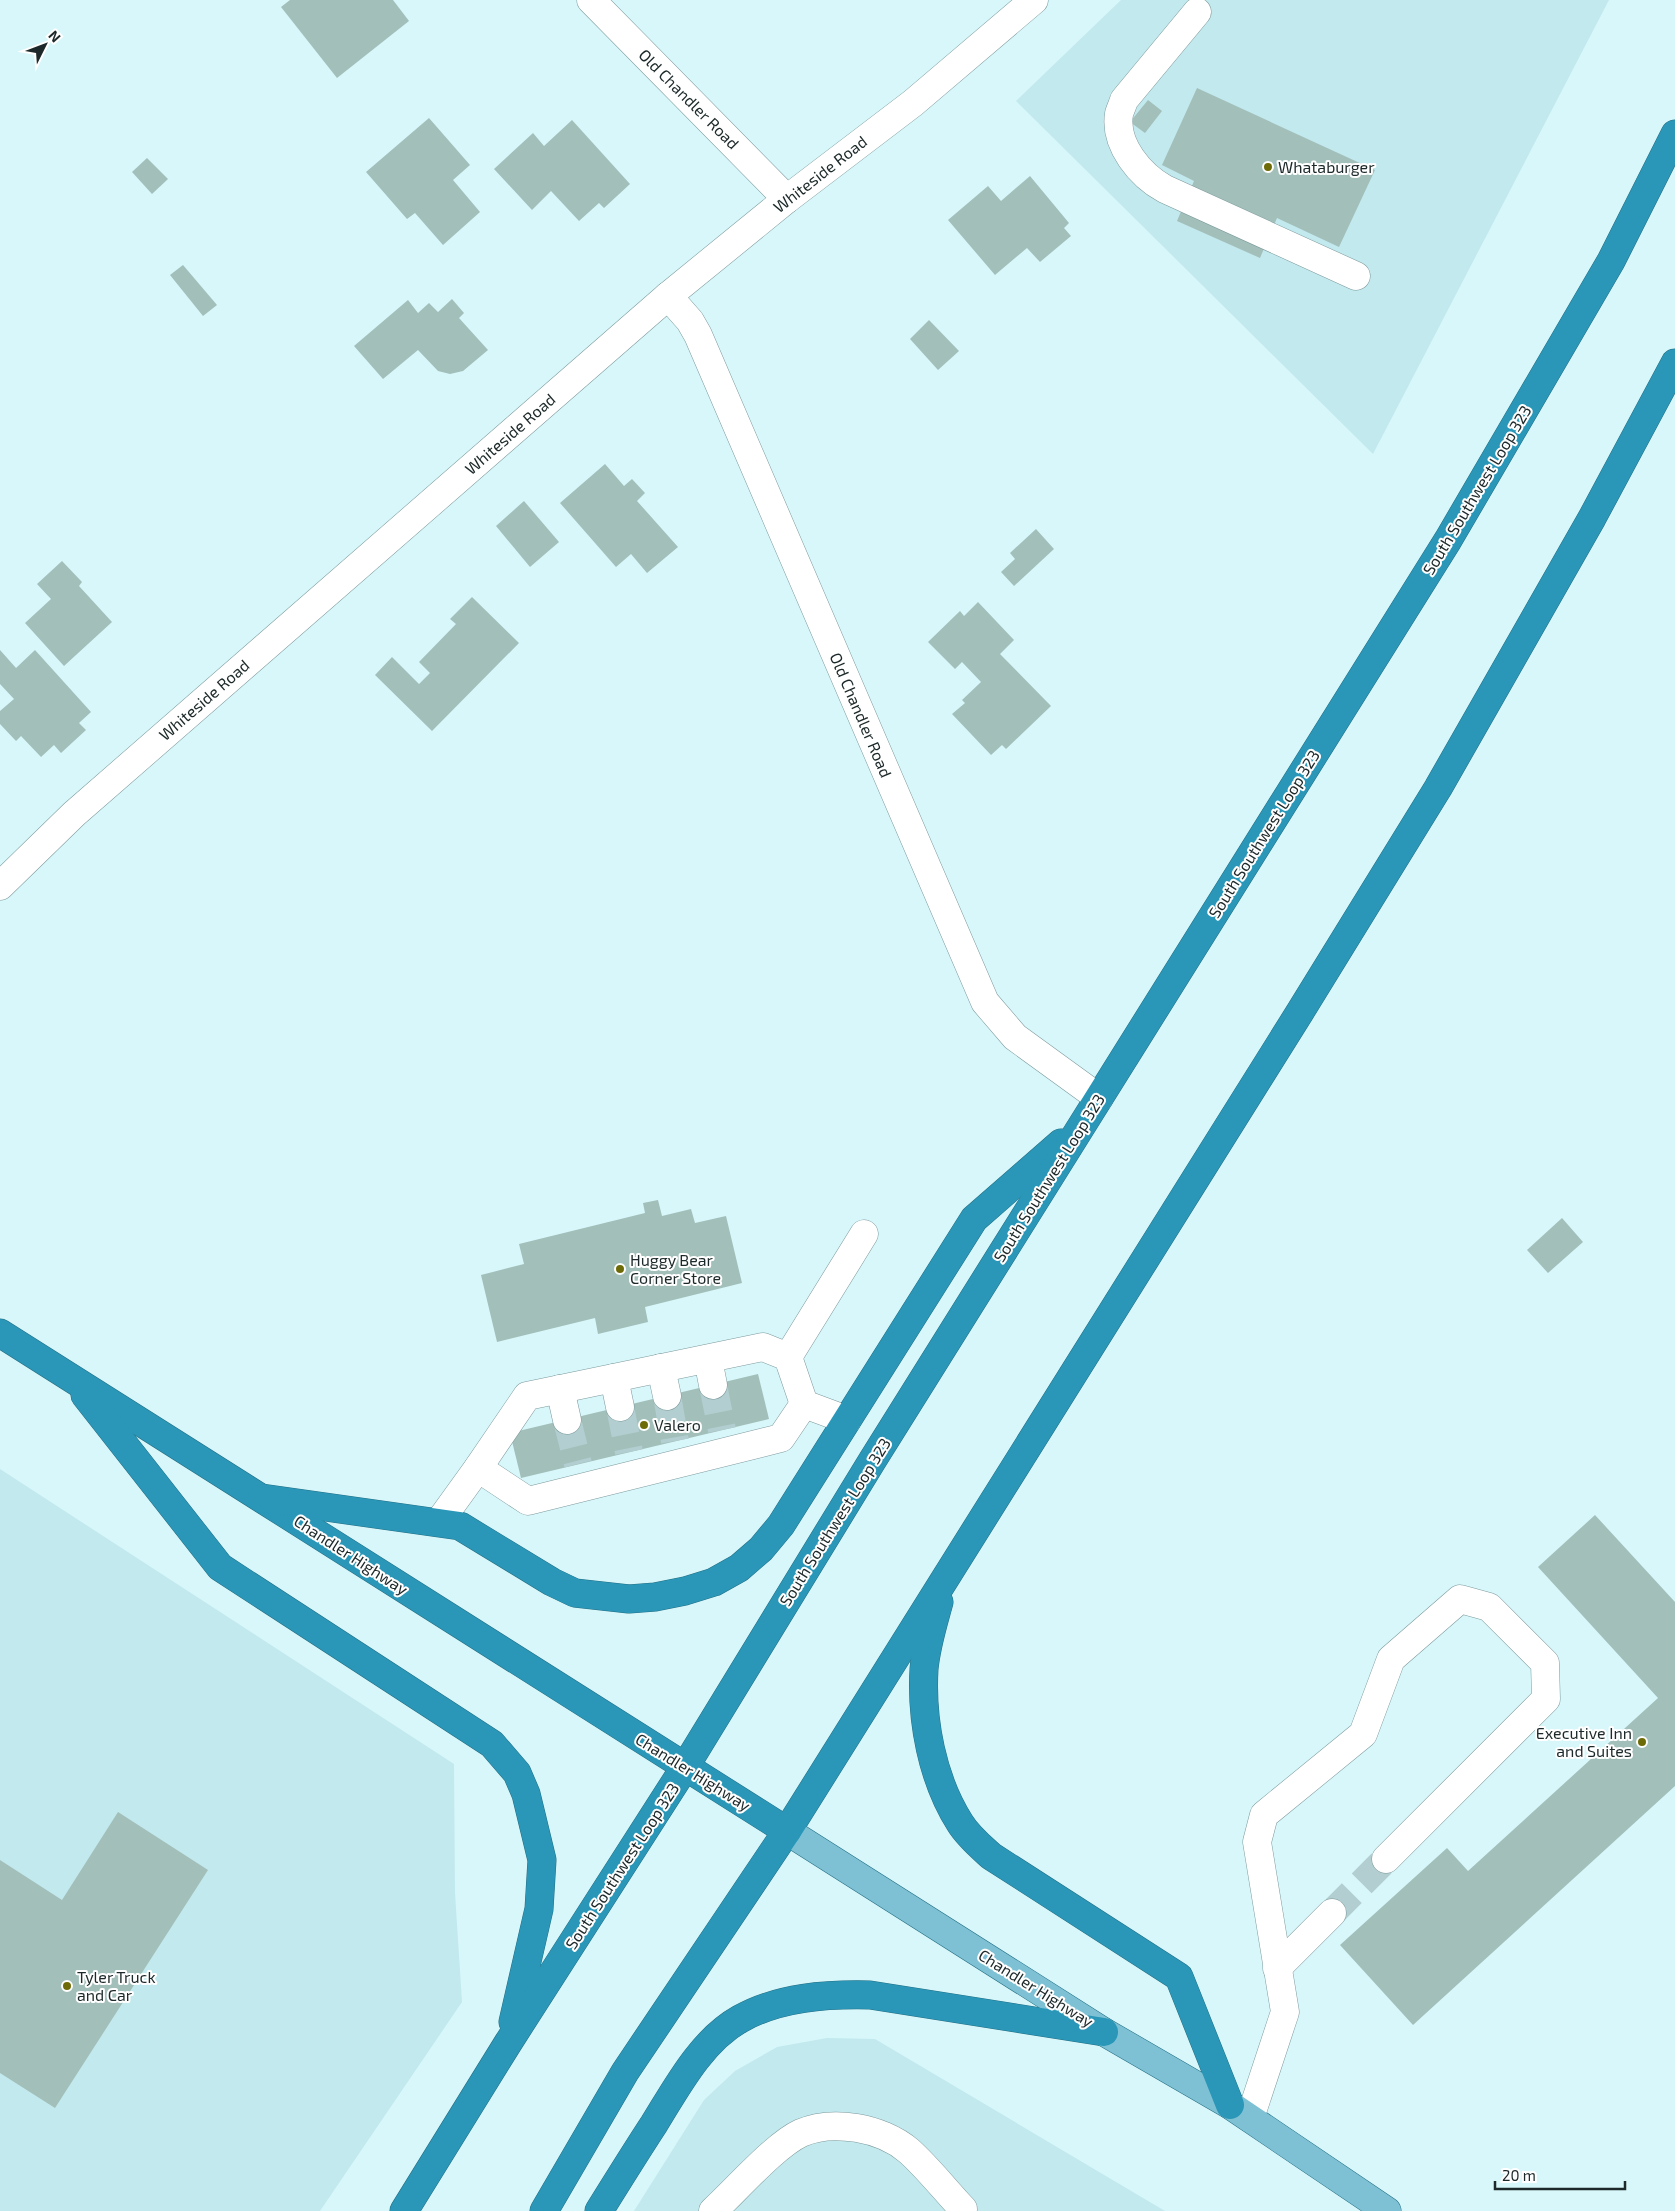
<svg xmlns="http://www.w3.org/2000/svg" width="1675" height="2211" viewBox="0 0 1675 2211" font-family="'Exo 2',sans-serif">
  <rect width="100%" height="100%" fill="#d8f7fa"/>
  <g fill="#c2e9ee">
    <path d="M1121,0H1609L1373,454L1016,101Z"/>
    <path d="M0,1469L454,1764L455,1893L462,2002L320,2211H0Z"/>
    <path d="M827,2038L875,2039L1165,2211H634L704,2100L735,2071L777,2047Z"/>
  </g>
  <g fill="#a2bfba">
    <path d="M290,0H393L409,21L337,78L281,7Z"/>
    <path d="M1197,88L1375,170L1339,247L1277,218L1260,258L1177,221L1194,181L1162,165Z"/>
    <path d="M1148,100L1162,111L1145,133L1130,122Z"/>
    <path d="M429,118L470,165L453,180L480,212L443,245L415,213L407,219L366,172Z"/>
    <path d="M572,120L630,184L604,208L599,203L579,221L551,191L532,210L494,169L533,133L544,146Z"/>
    <path d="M147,158L168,179L152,194L132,172Z"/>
    <path d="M1030,176L1069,223L1064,228L1071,236L1040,262L1027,248L995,275L948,220L988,186L1001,201Z"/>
    <path d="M183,265L217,305L203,316L170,275Z"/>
    <path d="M452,299L464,313L459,318L488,350L463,371L450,374L438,371L418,350L383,379L354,346L408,300L418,313L429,303L438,312Z"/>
    <path d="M929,320L959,351L938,370L910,339Z"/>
    <path d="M605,464L624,486L632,479L645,493L637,501L678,547L647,573L631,554L616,567L560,503Z"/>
    <path d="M524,501L559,542L530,567L496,526Z"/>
    <path d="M1036,529L1054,549L1014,586L1001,572L1015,559L1010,553Z"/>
    <path d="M62,561L82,582L79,586L112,622L64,666L25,623L51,599L37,584Z"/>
    <path d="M472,597L519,643L432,731L375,675L392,657L419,684L430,673L419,662L456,624L450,619Z"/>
    <path d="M978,602L1014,640L1000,654L1051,706L1006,749L1002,745L991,755L952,714L965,703L962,700L981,682L962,662L955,669L928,642L960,611L964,616Z"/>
    <path d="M0,650L16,668L35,650L91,712L79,723L86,730L61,753L54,745L41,757L21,736L16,741L0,724V711L14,699L0,684Z"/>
    <path d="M658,1200L662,1216L691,1209L695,1223L726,1216L742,1283L645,1307L648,1322L598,1334L595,1318L497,1342L481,1275L524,1264L519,1244L645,1213L643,1203Z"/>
    <path d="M1562,1218L1583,1242L1548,1273L1527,1250Z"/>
    <path d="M758,1374L769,1419L521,1478L510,1433Z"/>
    <path d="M1595,1515L1675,1602V1786L1413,2025L1340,1945L1447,1848L1468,1871L1658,1698L1538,1567Z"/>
    <path d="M118,1812L208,1870L55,2108L0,2073V1860L62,1900Z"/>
  </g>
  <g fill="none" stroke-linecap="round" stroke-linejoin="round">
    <g stroke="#b2ced0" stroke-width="28" stroke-dasharray="28 14" stroke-linecap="butt">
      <path d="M713,1385L722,1430"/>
      <path d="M667,1396L675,1441"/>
      <path d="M620,1407L629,1452"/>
      <path d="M567,1420L578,1464"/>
      <path d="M1332,1913L1386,1859"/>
    </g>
    <defs>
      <g id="minor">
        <path d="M591,0L787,199"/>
        <path d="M1197,12L1124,100C1123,104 1120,110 1119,114C1114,145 1141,176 1165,189L1356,276"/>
        <path d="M668,296L690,321L698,335L985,1002L1015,1037L1099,1098"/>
        <path d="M0,886L74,814L668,296L787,199L913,103L1034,0"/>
        <path d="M788,1357L864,1234"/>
        <path d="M708,1359L713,1385"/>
        <path d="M661,1368L667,1396"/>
        <path d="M614,1378L620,1407"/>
        <path d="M560,1389L567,1420"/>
        <path d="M478,1468L528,1501L781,1438L804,1404"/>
        <path d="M439,1522L478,1468L527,1396L763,1347L788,1357L804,1404L847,1420"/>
        <path d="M1277,1968L1332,1913"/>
        <path d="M1250,2118L1285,2012L1257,1842L1264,1815L1363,1734L1391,1659L1460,1599L1489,1607L1545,1663L1546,1699L1386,1859"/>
        <path d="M713,2211C736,2190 775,2145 801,2133C819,2125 839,2125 857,2128C875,2131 895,2139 909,2151C928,2168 945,2190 963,2209"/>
      </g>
      <path id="major" d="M787,1831L1104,2032L1230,2105L1387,2211"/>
      <g id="highway">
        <path d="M0,1333L787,1831"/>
        <path d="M85,1395L220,1567L492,1744L517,1773L526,1794L542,1860L539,1909L513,2022"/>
        <path d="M262,1498L460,1526L552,1582L575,1593L629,1599L655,1597L685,1591L714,1582L739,1568L761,1549L781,1525L974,1219L1061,1143"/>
        <path d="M939,1602C933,1624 926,1646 924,1669C921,1720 932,1779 960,1823C968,1836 980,1846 991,1856L1179,1977L1230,2105"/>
        <path d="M404,2211L508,2043L685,1767L872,1461L1448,540L1611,261L1675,134"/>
        <path d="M544,2211L625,2072L787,1831L1300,1012L1438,788L1592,518L1675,363"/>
        <path d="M599,2211C617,2182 635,2153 654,2124C677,2087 701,2041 740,2019C779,1997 827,1994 870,1995L1104,2032"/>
      </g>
    </defs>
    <use href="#minor" stroke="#7d9a9d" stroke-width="29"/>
    <use href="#major" stroke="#257086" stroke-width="29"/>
    <use href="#highway" stroke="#257086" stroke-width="29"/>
    <use href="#minor" stroke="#fff" stroke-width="28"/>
    <use href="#major" stroke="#7fc1d4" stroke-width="28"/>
    <use href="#highway" stroke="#2a97b8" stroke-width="28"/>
  </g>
  <g fill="#6d6b08" stroke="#fff" stroke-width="2">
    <circle cx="1268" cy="167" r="5"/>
    <circle cx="620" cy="1269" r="5"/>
    <circle cx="644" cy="1425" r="5"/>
    <circle cx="1642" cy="1742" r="5"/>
    <circle cx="67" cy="1986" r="5"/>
  </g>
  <g text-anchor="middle" stroke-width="4" stroke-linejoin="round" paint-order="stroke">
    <g font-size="16" fill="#1c2829" stroke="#fff">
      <text transform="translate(689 99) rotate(45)" y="6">Old Chandler Road</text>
      <text transform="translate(820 174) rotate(-38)" y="6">Whiteside Road</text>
      <text transform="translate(510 434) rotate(-41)" y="6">Whiteside Road</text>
      <text transform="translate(1477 490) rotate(-59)" y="6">South Southwest Loop 323</text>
      <text transform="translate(204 700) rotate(-41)" y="6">Whiteside Road</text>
      <text transform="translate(861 715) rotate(67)" y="6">Old Chandler Road</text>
      <text transform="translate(1264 834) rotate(-58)" y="6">South Southwest Loop 323</text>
      <text transform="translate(1049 1178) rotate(-58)" y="6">South Southwest Loop 323</text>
      <text transform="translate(835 1522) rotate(-58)" y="6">South Southwest Loop 323</text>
      <text transform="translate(351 1555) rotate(33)" y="6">Chandler Highway</text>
      <text transform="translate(693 1772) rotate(32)" y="6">Chandler Highway</text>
      <text transform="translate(622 1866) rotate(-57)" y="6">South Southwest Loop 323</text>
      <text transform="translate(1036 1988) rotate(32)" y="6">Chandler Highway</text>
    </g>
    <g font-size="16" fill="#1c2829" stroke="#fff" text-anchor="start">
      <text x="1278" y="173">Whataburger</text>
      <text x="630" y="1266">Huggy Bear<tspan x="630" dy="18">Corner Store</tspan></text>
      <text x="654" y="1431">Valero</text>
      <text x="1632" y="1739" text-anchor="end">Executive Inn<tspan x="1632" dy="18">and Suites</tspan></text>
      <text x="77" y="1983">Tyler Truck<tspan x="77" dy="18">and Car</tspan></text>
    </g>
  </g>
  <g transform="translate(45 45) rotate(48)" stroke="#ffffff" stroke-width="4" paint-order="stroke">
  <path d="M0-4L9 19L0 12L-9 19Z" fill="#1c2829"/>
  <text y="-8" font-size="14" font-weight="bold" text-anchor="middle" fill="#1c2829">N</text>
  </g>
  <path d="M1495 2181v8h130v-8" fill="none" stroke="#1c2829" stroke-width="2.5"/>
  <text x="1502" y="2181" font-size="15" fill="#1c2829" stroke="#ffffff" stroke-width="4" paint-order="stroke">20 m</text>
</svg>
